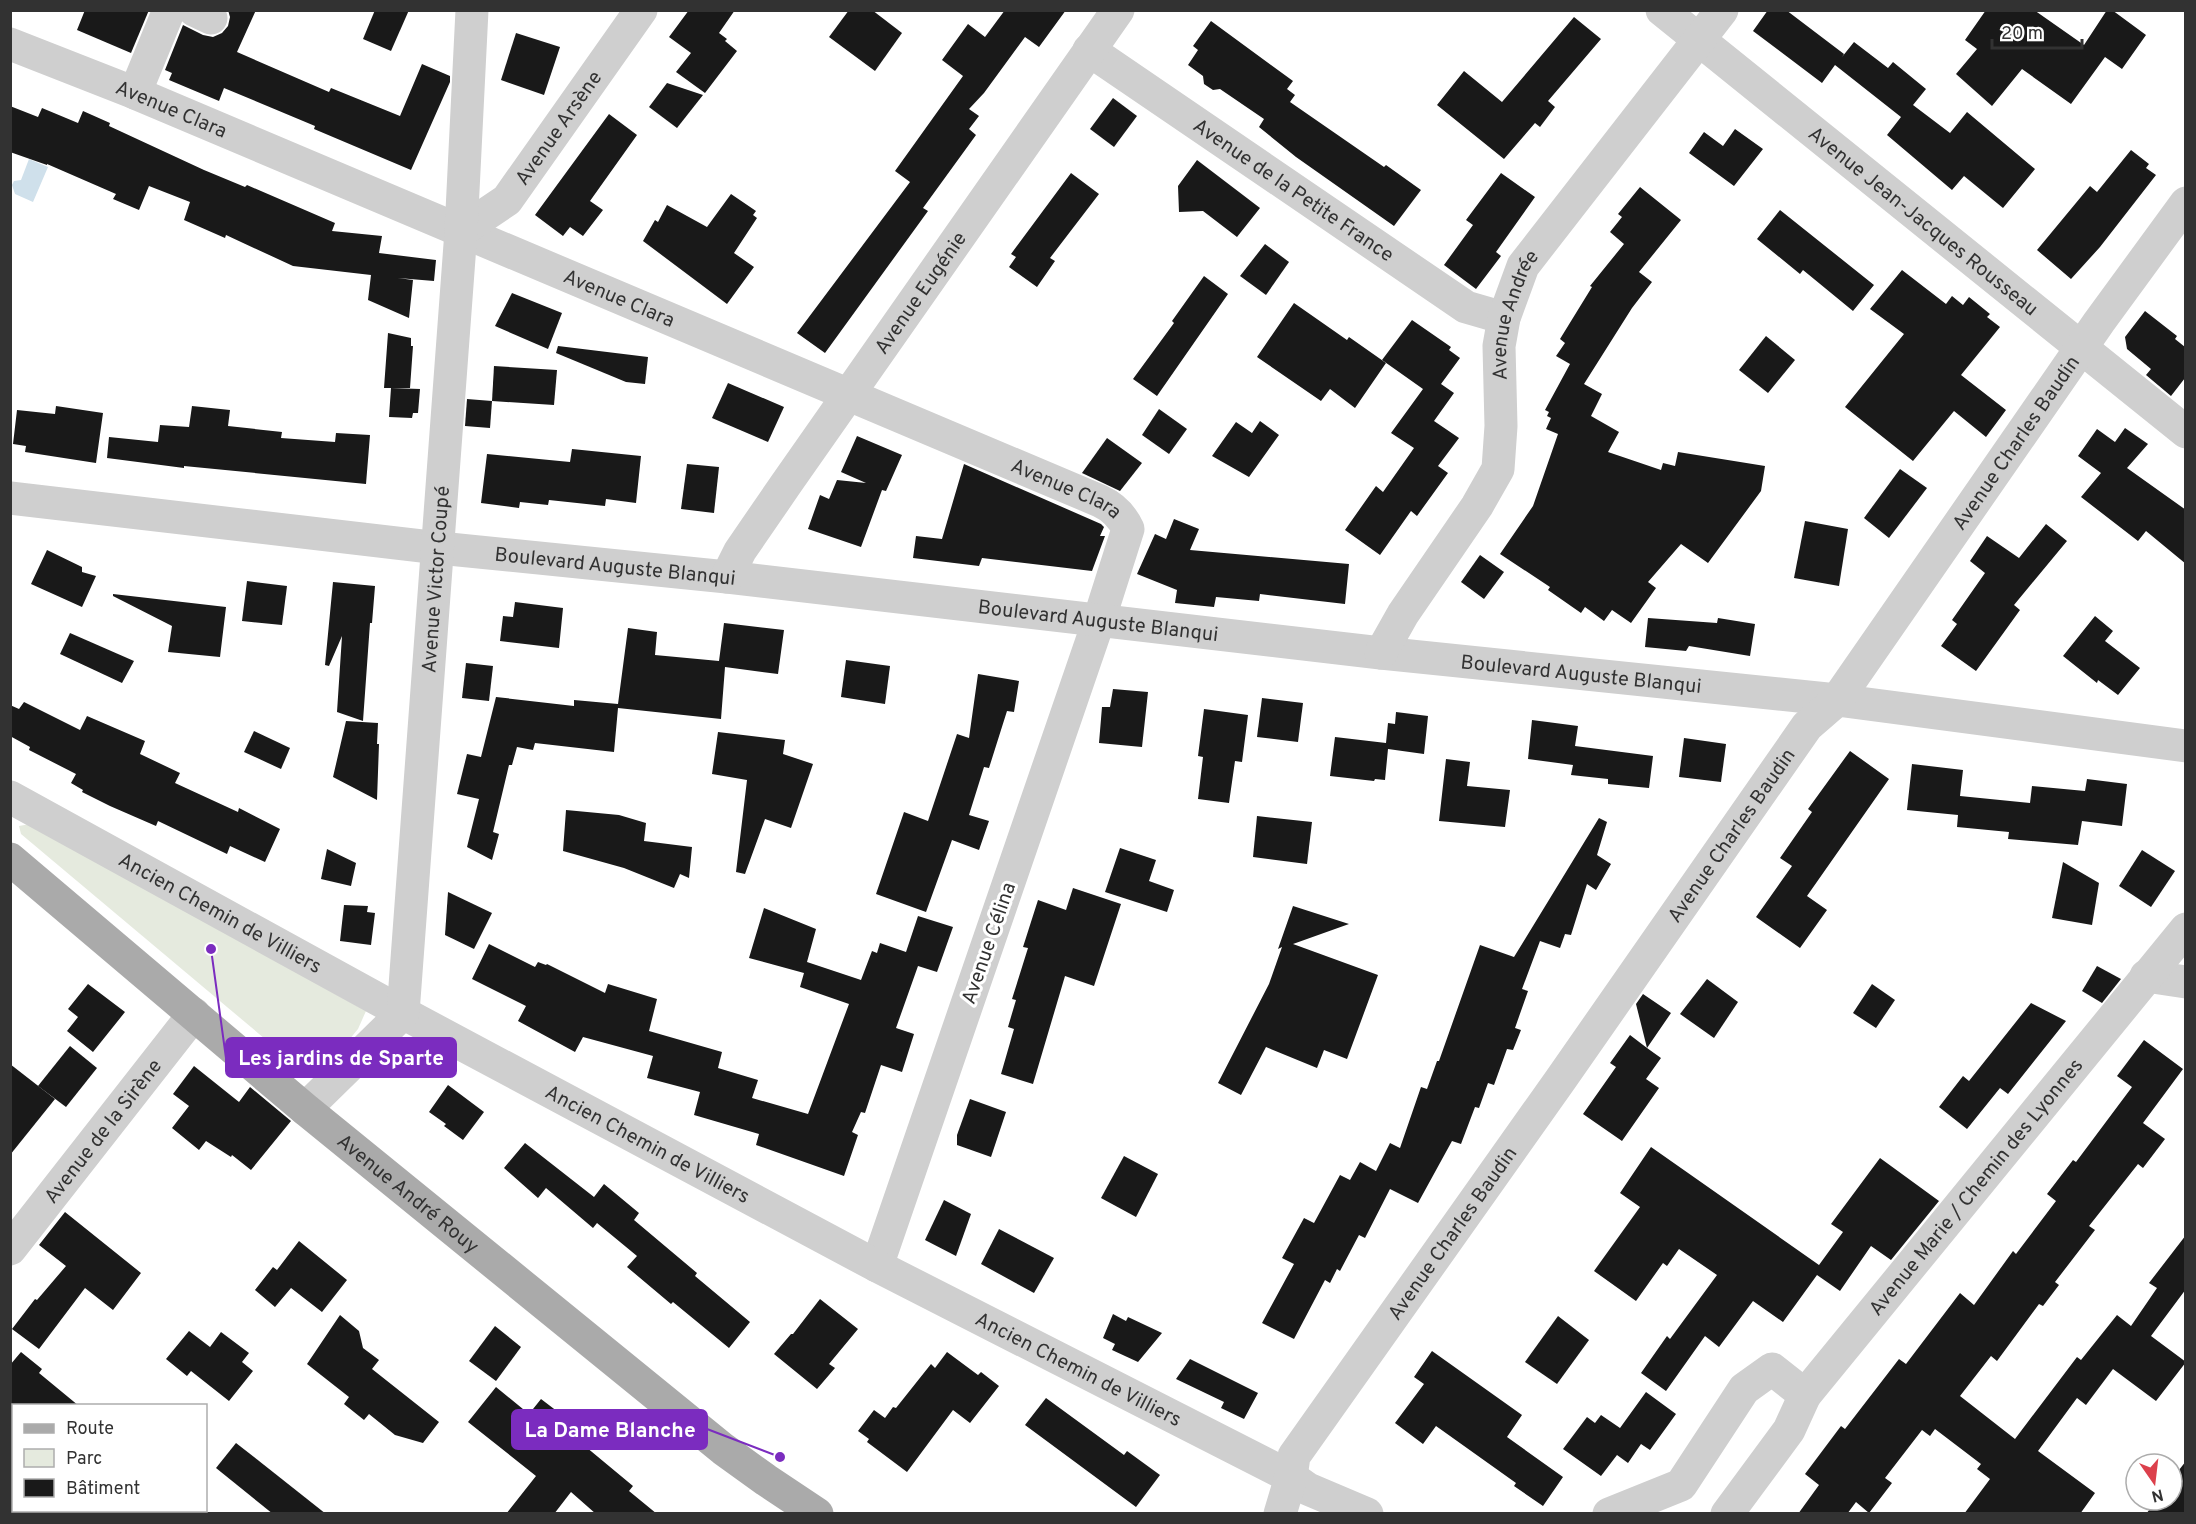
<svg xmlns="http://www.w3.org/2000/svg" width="2196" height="1524" viewBox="0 0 2196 1524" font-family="Overpass,sans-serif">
  <rect width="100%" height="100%" fill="#fff"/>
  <path fill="#e5eade" d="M30,824L366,1011L358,1029L344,1046L319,1059L283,1054L21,834L19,826Z"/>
  <path fill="#cfe0eb" d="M29,159L48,167L33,202L15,194L12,185L14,181L21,180Z"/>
  <g fill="#191919">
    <path d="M85,10H149L131,53L77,30Z"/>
    <path d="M228,10H256L237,52L329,92L331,88L400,116L422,64L450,76V82L411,170L314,129L315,126L224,88L219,101L169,80L172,73L165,70L183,25L203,35L213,37L222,33L228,26L230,17Z"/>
    <path d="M375,10H409L391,51L363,39Z"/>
    <path d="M689,10H735L719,33L727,39L725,41L737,51L705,93L676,72L691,53L669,37Z"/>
    <path d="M849,10H872L902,33L875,71L829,37Z"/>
    <path d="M1005,10H1066L1039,47L1025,37L984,93L969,109L979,116L969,129L976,135L923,208L928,211L825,353L797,333L910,182L895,171L963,76L942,60L968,24L985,37Z"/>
    <path d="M1768,10H1786L1844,54L1842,57L1854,42L1888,68L1893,62L1926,89L1913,105L1950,133L1967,112L2035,169L2003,208L1964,176L1952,190L1887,135L1901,117L1835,65L1822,83L1753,31Z"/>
    <path d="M1986,10H2034L2084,45L2107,10H2112L2146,35L2122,69L2105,57L2071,104L2022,69L1992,106L1956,74L1977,49L1965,40Z"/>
    <path d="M1574,17L1601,39L1548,101L1555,107L1540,127L1535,123L1504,159L1437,105L1464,71L1502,102Z"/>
    <path d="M1211,21L1293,81L1287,89L1295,95L1290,102L1384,167L1386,165L1421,190L1394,226L1296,157L1259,127L1264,119L1220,89L1213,90L1204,84L1203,76L1188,65L1198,50L1193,46Z"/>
    <path d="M516,33L560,47L544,95L501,80Z"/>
    <path d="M667,83L703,95L677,128L649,107Z"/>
    <path d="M1113,98L1137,116L1114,147L1090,129Z"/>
    <path d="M10,106L38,117L42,108L78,123L83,111L110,123L109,126L204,170L245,187L247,185L335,223L332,231L382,236L379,253L436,260L434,281L398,278L413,280L409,318L368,300L371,275L293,266L226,235L225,238L184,220L190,202L149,186L139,210L113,199L116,194L47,164V165L10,152Z"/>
    <path d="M609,114L637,135L590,201L603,210L583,236L570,227L563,236L535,215Z"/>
    <path d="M1735,129L1763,149L1734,186L1689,153L1704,132L1723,146Z"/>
    <path d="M2131,150L2149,164L2146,168L2156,175L2100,247L2071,279L2037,250L2090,186L2097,192Z"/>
    <path d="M1197,160L1260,208L1237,237L1203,211L1179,212L1178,186Z"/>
    <path d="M1071,173L1099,194L1050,258L1055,261L1037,287L1009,267L1016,257L1011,254Z"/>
    <path d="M1501,173L1535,197L1496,252L1501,256L1476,289L1444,265L1473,225L1466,220Z"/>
    <path d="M1640,187L1681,220L1639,272L1652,282L1632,308L1584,384L1602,394L1591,416L1619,432L1608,452L1661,470L1663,463L1675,466L1678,452L1765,466L1761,491L1708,563L1681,544L1648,582L1656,588L1631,623L1612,610L1604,621L1585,607L1581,613L1548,590L1550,587L1500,554L1533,506L1558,434L1546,429L1551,418L1547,416L1549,412L1545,410L1570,364L1556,356L1565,343L1560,339L1592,287L1590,286L1624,244L1610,232L1622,217L1618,214Z"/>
    <path d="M731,194L756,211L753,215L757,218L734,253L754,267L727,304L643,241L655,220L658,222L667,205L707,227Z"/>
    <path d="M1780,210L1874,285L1853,311L1803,270L1800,274L1757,239Z"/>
    <path d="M1265,244L1289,262L1266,295L1240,276Z"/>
    <path d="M1902,270L1946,304L1952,296L1963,305L1969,297L1990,314L1987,317L2000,327L1961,375L2006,410L1986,437L1954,411L1913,461L1845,407L1904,334L1870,309Z"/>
    <path d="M1204,276L1228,294L1157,396L1133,379L1174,323L1172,321Z"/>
    <path d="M512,293L562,313L548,349L495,326Z"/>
    <path d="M1294,303L1347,340L1349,337L1386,363L1355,408L1330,389L1321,401L1257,357Z"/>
    <path d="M2145,311L2177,336L2175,339L2185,347V378L2171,396L2146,375L2151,369L2127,349L2125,337Z"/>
    <path d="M1412,320L1451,347L1449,350L1460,358L1441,384L1454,393L1434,421L1459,438L1438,466L1448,473L1417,516L1411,511L1380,555L1345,530L1376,486L1383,492L1414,448L1391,433L1423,389L1382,360Z"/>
    <path d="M388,333L411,338V346H413L410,388H384Z"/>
    <path d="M1766,336L1795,360L1768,393L1739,370Z"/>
    <path d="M558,346L648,357L645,384L626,382L556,353Z"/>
    <path d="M494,366L557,370L554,405L492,401Z"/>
    <path d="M728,383L784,407L768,442L712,418Z"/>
    <path d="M391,388L420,389L418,413H413L412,418L389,417Z"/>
    <path d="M467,399L492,401L490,428L465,426Z"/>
    <path d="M56,406L103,413L96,463L25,452L26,446L13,444L17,410L55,414Z"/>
    <path d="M192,406L230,410L228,426L282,432L281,438L335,442L336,433L370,435L366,484L184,466V468L107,458L109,437L158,442L160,425L189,427Z"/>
    <path d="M1159,409L1187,429L1169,454L1142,435Z"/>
    <path d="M1260,421L1279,435L1249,477L1212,456L1236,422L1252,433Z"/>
    <path d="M2125,428L2148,444L2127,468L2186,510V564L2146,531L2138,541L2081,497L2101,473L2078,456L2097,429L2115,442Z"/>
    <path d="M857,436L902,455L886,491L882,490L861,547L808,529L820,495L829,499L837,480L866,483L841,472Z"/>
    <path d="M1107,438L1142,463L1120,491L1082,473Z"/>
    <path d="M572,449L641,456L636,503L606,499L605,506L549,500L548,505L520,502L519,508L481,503L487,454L570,462Z"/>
    <path d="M687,464L719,467L714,513L681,509Z"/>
    <path d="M964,464L1101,524L1104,527L1100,536H1105L1092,571L982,558L979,566L913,558L916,536L942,539Z"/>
    <path d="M1900,469L1927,488L1889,538L1864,518Z"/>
    <path d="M1174,519L1199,529L1190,550L1349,564L1345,604L1260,594L1259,601L1216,597L1214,607L1175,603L1177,590L1137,574L1155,534L1166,539Z"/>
    <path d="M1805,521L1848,529L1839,586L1794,578Z"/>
    <path d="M2046,524L2067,541L2014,605L2020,610L1976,671L1941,646L1957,624L1952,620L1985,573L1970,561L1987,536L2019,558Z"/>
    <path d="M47,550L82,567V572L96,576L82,607L31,584Z"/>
    <path d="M1480,555L1504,572L1484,599L1461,582Z"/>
    <path d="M247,581L287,586L282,625L242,621Z"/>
    <path d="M333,582L375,586L372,623H370L363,721L337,712L342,636L329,666L325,665Z"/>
    <path d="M113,594L226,607L220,657L168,652L172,626L113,596Z"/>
    <path d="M515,602L563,608L559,648L500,641L503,616L513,617Z"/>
    <path d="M2095,616L2113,631L2105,641L2140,668L2118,695L2098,680L2097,683L2063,656Z"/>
    <path d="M1648,618L1717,623L1718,618L1755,624L1750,656L1689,646L1686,651L1645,647Z"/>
    <path d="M724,623L784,630L778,674L725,667L721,719L618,708L614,752L535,743L533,750L517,747L512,765H509L493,832L499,834L492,860L467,847L479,799L457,794L467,754L481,757L496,697L574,706V700L618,704L628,628L657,632L655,655L719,661Z"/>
    <path d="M70,633L134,661L122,683L60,654Z"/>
    <path d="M846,660L890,666L885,704L841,697Z"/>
    <path d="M466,663L493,666L489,701L462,698Z"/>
    <path d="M978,674L1019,681L1014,712L1007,711L989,768L984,767L969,815L989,821L979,850L952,840L926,912L876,894L904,812L928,821L957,734L969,738Z"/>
    <path d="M1113,689L1148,692L1142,747L1099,743L1102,707H1110Z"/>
    <path d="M1262,698L1303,703L1298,742L1257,737Z"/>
    <path d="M24,702L80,730L87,716L145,741L140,754L180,773L175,783L238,812L239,808L280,829L265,862L230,846L227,854L158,821L156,826L110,806L82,792L83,790L71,783L76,774L29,750L30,747L10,736V705L19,709Z"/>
    <path d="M1204,709L1248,715L1242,762L1235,761L1229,803L1198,799L1203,757L1198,756Z"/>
    <path d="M1396,712L1428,716L1424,754L1388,749L1385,780L1375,779L1374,781L1330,776L1335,737L1386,743L1388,723L1395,724Z"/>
    <path d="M1532,720L1578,726L1575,746L1653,756L1649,788L1608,784V779L1571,775L1573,765L1528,759Z"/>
    <path d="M346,721L378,723L377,744H379L377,800L333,777Z"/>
    <path d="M254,731L290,748L281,769L244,752Z"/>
    <path d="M718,732L785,740L783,754L813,764L791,828L765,819L745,874L736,872L747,780L712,774Z"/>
    <path d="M1684,738L1726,744L1721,782L1679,777Z"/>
    <path d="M1850,751L1889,779L1807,896L1827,910L1800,948L1756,917L1792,866L1780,858L1812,812L1808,809Z"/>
    <path d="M1446,759L1470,762L1467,786L1510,790L1505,827L1439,821Z"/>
    <path d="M1912,764L1963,770L1960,796L2030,803L2032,786L2085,791L2087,779L2127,784L2122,826L2082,821L2078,845L2008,839L2009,832L1957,827L1958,815L1907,810Z"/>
    <path d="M566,810L619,815L646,823L644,841L692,847L689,878L680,874L674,888L624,868L563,851Z"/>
    <path d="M1257,816L1312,822L1307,864L1253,857Z"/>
    <path d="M1599,818L1607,822L1597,855L1611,864L1596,890L1587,884L1571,935L1565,934L1560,948L1540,941L1522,989L1528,991L1515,1028L1521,1030L1513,1050L1507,1049L1494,1085L1488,1083L1479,1108L1475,1107L1461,1144L1452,1141L1418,1203L1390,1189L1365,1238L1359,1235L1340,1271L1337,1269L1330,1283L1325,1280L1294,1339L1262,1323L1294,1264L1282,1258L1304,1218L1314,1223L1340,1175L1350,1180L1360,1162L1376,1171L1390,1143L1400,1148L1421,1087L1427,1089L1437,1061H1439L1480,945L1514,957Z"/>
    <path d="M1120,848L1156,860L1149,881L1174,890L1167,912L1105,892Z"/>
    <path d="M327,849L356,863L351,886L321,879Z"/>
    <path d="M2142,850L2175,871L2151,907L2119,886Z"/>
    <path d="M2063,862L2099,883L2092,925L2052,918Z"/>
    <path d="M1073,888L1121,904L1094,986L1065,976L1033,1084L1001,1074L1014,1029L1008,1027L1016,1000L1012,999L1028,948L1023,947L1038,900L1066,910Z"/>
    <path d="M448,892L492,913L474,949L445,935Z"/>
    <path d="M344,905L368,906L367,912L375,913L371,945L340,941Z"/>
    <path d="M1293,906L1349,924L1293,944L1378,975L1347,1059L1324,1050L1317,1068L1266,1047L1241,1095L1218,1083L1269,984L1282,947L1278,949Z"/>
    <path d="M764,908L816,929L807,962L861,980L872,951L877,953L880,943L906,952L918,916L953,927L937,972L918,966L896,1028L914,1034L902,1072L881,1065L865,1113L861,1112L852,1132L858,1135L844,1176L756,1145L759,1134L694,1115L700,1092L647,1078L653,1056L583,1037L575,1052L518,1021L526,1006L472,979L489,944L535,967L538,962L546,965L547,964L605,993L608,984L657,999L649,1031L722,1052L718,1068L758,1080L752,1098L808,1114L849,1004L800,987L804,973L749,958Z"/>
    <path d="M2097,966L2121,979L2102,1003L2082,991Z"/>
    <path d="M1707,979L1738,1002L1714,1038L1680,1014Z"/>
    <path d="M88,984L125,1012L93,1052L67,1031L78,1017L68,1009Z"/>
    <path d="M1872,984L1895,1000L1876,1028L1853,1013Z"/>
    <path d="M1643,994L1671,1013L1647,1048L1661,1058L1646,1079L1659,1088L1622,1141L1583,1114L1616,1067L1610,1063L1630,1035L1647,1048L1636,1004Z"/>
    <path d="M2031,1003L2066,1021L2008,1094L2000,1088L1967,1129L1939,1107L1963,1076L1969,1081Z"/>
    <path d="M2144,1040L2183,1069L2143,1123L2165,1139L2143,1168L2138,1164L2089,1226L2095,1230L2055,1282L2059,1285L2043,1306L2039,1304L1997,1361L1991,1356L1960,1396L2015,1439L2077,1357L2081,1360L2117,1315L2131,1326L2157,1288L2149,1283L2186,1235V1289L2151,1336L2186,1362L2156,1401L2113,1369L2086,1405L2077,1398L2038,1451L2095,1493L2080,1514H1964L1990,1479L1977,1469L1981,1464L1935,1429L1930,1436L1922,1430L1885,1478L1892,1483L1869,1513L1856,1502L1847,1514H1798L1819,1485L1805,1474L1841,1426L1845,1429L1899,1359L1906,1364L1960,1293L1974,1305L2013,1251L2016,1254L2056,1201L2047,1194L2073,1160L2076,1162L2132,1087L2117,1076Z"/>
    <path d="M70,1046L97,1068L66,1107L38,1086Z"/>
    <path d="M10,1064L55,1099L10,1155Z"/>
    <path d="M194,1066L239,1102L250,1087L291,1121L251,1170L232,1155L231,1157L206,1141L199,1150L172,1128L189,1106L173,1094Z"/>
    <path d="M448,1085L484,1112L463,1140L444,1126L446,1124L429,1112Z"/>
    <path d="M970,1099L1006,1112L991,1157L957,1145V1135Z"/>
    <path d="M525,1143L594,1197L604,1184L639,1213L634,1220L697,1273L695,1276L750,1322L729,1348L673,1302L671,1304L627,1267L637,1256L597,1223L593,1228L546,1188L538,1198L504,1168Z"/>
    <path d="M1651,1147L1819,1265L1843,1232L1831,1224L1880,1158L1939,1201L1891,1260L1871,1246L1840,1291L1817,1275L1783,1322L1753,1301L1719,1347L1705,1336L1666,1391L1641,1373L1667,1336L1670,1339L1717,1275L1679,1249L1667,1266L1663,1263L1636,1301L1594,1271L1640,1207L1620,1193Z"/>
    <path d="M1124,1156L1158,1174L1136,1217L1101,1198Z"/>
    <path d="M944,1200L971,1214L956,1256L925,1240Z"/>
    <path d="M65,1212L141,1273L113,1310L85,1288L39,1349L12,1329L35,1299L37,1300L66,1266L39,1245Z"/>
    <path d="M999,1229L1054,1258L1034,1293L981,1264Z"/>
    <path d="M299,1241L347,1280L322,1312L291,1288L275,1307L255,1290L273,1267L277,1270Z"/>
    <path d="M820,1299L858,1329L829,1364L835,1368L817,1389L774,1354L791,1334H793Z"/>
    <path d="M1113,1314L1126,1321L1128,1317L1162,1333L1138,1362L1112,1350L1115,1344L1103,1338Z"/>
    <path d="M340,1315L359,1331L363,1348L379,1360L372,1369L439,1422L423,1443L395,1435L369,1414L364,1420L344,1404L349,1397L307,1364Z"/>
    <path d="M1558,1316L1589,1340L1557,1384L1525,1362Z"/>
    <path d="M495,1326L521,1347L496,1381L469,1361Z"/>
    <path d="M189,1331L210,1347L221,1332L249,1353L242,1362L253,1371L229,1401L191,1371L187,1376L166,1359Z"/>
    <path d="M1432,1351L1522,1415L1507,1437L1563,1477L1543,1506L1514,1486L1516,1483L1436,1426L1423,1444L1395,1423L1424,1384L1414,1377Z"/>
    <path d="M21,1352L42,1369L39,1373L79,1406H10V1365Z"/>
    <path d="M947,1352L978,1375L981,1372L999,1386L970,1423L953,1410L907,1472L867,1442L869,1439L858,1431L874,1410L885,1418L893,1407L896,1408L931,1364L935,1368Z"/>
    <path d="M1190,1359L1258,1393L1244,1419L1221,1408L1224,1402L1176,1379Z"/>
    <path d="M496,1387L529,1414L541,1399L587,1434L580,1442L633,1486L629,1491L657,1514H596L571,1492L554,1514H506L536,1476L468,1422Z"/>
    <path d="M1646,1392L1676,1414L1650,1450L1641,1444L1628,1463L1617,1455L1601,1476L1563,1449L1587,1417L1595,1423L1601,1415L1620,1428Z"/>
    <path d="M1046,1398L1124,1455L1127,1451L1160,1475L1136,1507L1025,1425Z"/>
    <path d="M236,1443L254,1457L326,1514H273L216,1468Z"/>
    <path d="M2186,1461V1514H2146L2157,1500H2172V1479Z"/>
  </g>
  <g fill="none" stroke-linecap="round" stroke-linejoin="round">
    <g stroke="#cfcfcf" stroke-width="33">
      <path d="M194,10L211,18"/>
      <path id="s1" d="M1662,10L2186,432"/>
      <path id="s2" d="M10,44L135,93L1100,501C1113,507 1122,516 1128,529L1099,620L877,1266"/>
      <path id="s3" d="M1089,50L1466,307L1504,318"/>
      <path d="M135,93L169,10"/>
      <path id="s4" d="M461,231L507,200L641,10"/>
      <path id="s5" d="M10,498L439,548L727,577L1381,653L1837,700L2186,746"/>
      <path id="s6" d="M727,577L740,551L786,484L1118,10"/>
      <path id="s7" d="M1381,653L1403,614L1477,506L1498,469L1501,426L1499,346L1504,318L1523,266L1722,10"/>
      <path id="s8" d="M10,797L403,1013L877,1266L1291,1477L1308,1489L1367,1514"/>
      <path d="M2146,976L2186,982"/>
      <path id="s9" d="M305,1109L403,1013L461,231L472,10"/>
      <path id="s10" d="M10,1249L194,1014"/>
      <path d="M10,1454L14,1456"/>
      <path d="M84,1510L87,1514"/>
      <path id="s11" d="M1280,1514L1291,1477L1294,1456L1561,1079L1807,726L1837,700L2099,322L2186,203"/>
      <path d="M1609,1514L1681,1485L1744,1389L1772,1369L1805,1395"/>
      <path id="s12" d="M1727,1514L1789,1430L1805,1395L2186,929"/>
    </g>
    <path stroke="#aaa" stroke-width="33" id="s13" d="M10,859L305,1109L723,1449L766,1480L817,1514"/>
  </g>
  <g text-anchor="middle" stroke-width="6" stroke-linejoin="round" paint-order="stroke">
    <g font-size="20" fill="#323232" stroke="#fff">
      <text dy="7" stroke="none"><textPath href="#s2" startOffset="174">Avenue Clara</textPath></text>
      <text dy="7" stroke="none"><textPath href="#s4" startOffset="144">Avenue Arsène</textPath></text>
      <text dy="7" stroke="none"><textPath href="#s3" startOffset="248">Avenue de la Petite France</textPath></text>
      <text dy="7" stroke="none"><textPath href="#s1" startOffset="336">Avenue Jean-Jacques Rousseau</textPath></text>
      <text dy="7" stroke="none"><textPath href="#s6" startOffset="344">Avenue Eugénie</textPath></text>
      <text dy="7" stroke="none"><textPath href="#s2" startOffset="660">Avenue Clara</textPath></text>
      <text dy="7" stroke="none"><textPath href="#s7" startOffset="375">Avenue Andrée</textPath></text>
      <text dy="7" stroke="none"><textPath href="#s11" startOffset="1305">Avenue Charles Baudin</textPath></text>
      <text dy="7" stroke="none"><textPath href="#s2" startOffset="1146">Avenue Clara</textPath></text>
      <text dy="7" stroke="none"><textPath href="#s5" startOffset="609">Boulevard Auguste Blanqui</textPath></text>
      <text dy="7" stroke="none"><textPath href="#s9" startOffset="572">Avenue Victor Coupé</textPath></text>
      <text dy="7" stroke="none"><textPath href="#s5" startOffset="1095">Boulevard Auguste Blanqui</textPath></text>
      <text dy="7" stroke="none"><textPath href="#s5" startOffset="1581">Boulevard Auguste Blanqui</textPath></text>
      <text dy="7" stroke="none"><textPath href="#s11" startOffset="819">Avenue Charles Baudin</textPath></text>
      <text dy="7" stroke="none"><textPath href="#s8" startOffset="240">Ancien Chemin de Villiers</textPath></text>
      <text transform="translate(988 943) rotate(-71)" y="7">Avenue Célina</text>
      <text dy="7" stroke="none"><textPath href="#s10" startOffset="150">Avenue de la Sirène</textPath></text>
      <text dy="7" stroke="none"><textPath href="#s8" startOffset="726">Ancien Chemin de Villiers</textPath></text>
      <text dy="7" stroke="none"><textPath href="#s12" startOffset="412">Avenue Marie / Chemin des Lyonnes</textPath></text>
      <text dy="7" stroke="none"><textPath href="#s13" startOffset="520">Avenue André Rouy</textPath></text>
      <text dy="7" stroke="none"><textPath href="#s11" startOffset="333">Avenue Charles Baudin</textPath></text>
      <text dy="7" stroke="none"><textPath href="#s8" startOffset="1212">Ancien Chemin de Villiers</textPath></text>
    </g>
  </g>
  <path fill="none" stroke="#7b2cbf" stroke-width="2" d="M211 949L226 1058M780 1457L707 1429"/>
  <g fill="#7b2cbf" stroke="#fff" stroke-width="2">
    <circle cx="211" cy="949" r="6"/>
    <circle cx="780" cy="1457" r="6"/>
  </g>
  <g fill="#7b2cbf" stroke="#7b2cbf" stroke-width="2">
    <rect x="226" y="1038" width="230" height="39" rx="6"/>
    <rect x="512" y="1410" width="195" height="39" rx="6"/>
  </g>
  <g font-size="21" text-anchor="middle" font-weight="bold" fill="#fff">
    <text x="341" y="1065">Les jardins de Sparte</text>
    <text x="610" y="1437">La Dame Blanche</text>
  </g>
  <rect width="2196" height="1524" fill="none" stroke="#323232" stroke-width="24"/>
  <rect x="12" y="1404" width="195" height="108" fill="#ffffff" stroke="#adadad" stroke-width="1.5"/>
  <rect x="24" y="1424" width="30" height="9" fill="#aaaaaa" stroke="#adadad" stroke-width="1.5"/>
  <text x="66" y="1434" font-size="18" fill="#323232">Route</text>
  <rect x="24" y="1449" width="30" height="18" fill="#e5eade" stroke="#adadad" stroke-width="1.5"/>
  <text x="66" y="1464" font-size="18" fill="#323232">Parc</text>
  <rect x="24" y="1479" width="30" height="18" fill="#191919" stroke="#adadad" stroke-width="1.5"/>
  <text x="66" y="1494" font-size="18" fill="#323232">Bâtiment</text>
  <g transform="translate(2154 1482) rotate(166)"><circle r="28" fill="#ffffff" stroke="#adadad" stroke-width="1.5"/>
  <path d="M0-4.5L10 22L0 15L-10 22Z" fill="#dc404c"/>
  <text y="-9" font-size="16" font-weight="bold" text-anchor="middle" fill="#323232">N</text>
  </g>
  <path d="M1992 39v9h90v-9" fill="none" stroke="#323232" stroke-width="3"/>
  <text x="2001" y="39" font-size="18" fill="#323232" stroke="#ffffff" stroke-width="4.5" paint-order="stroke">20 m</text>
</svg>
